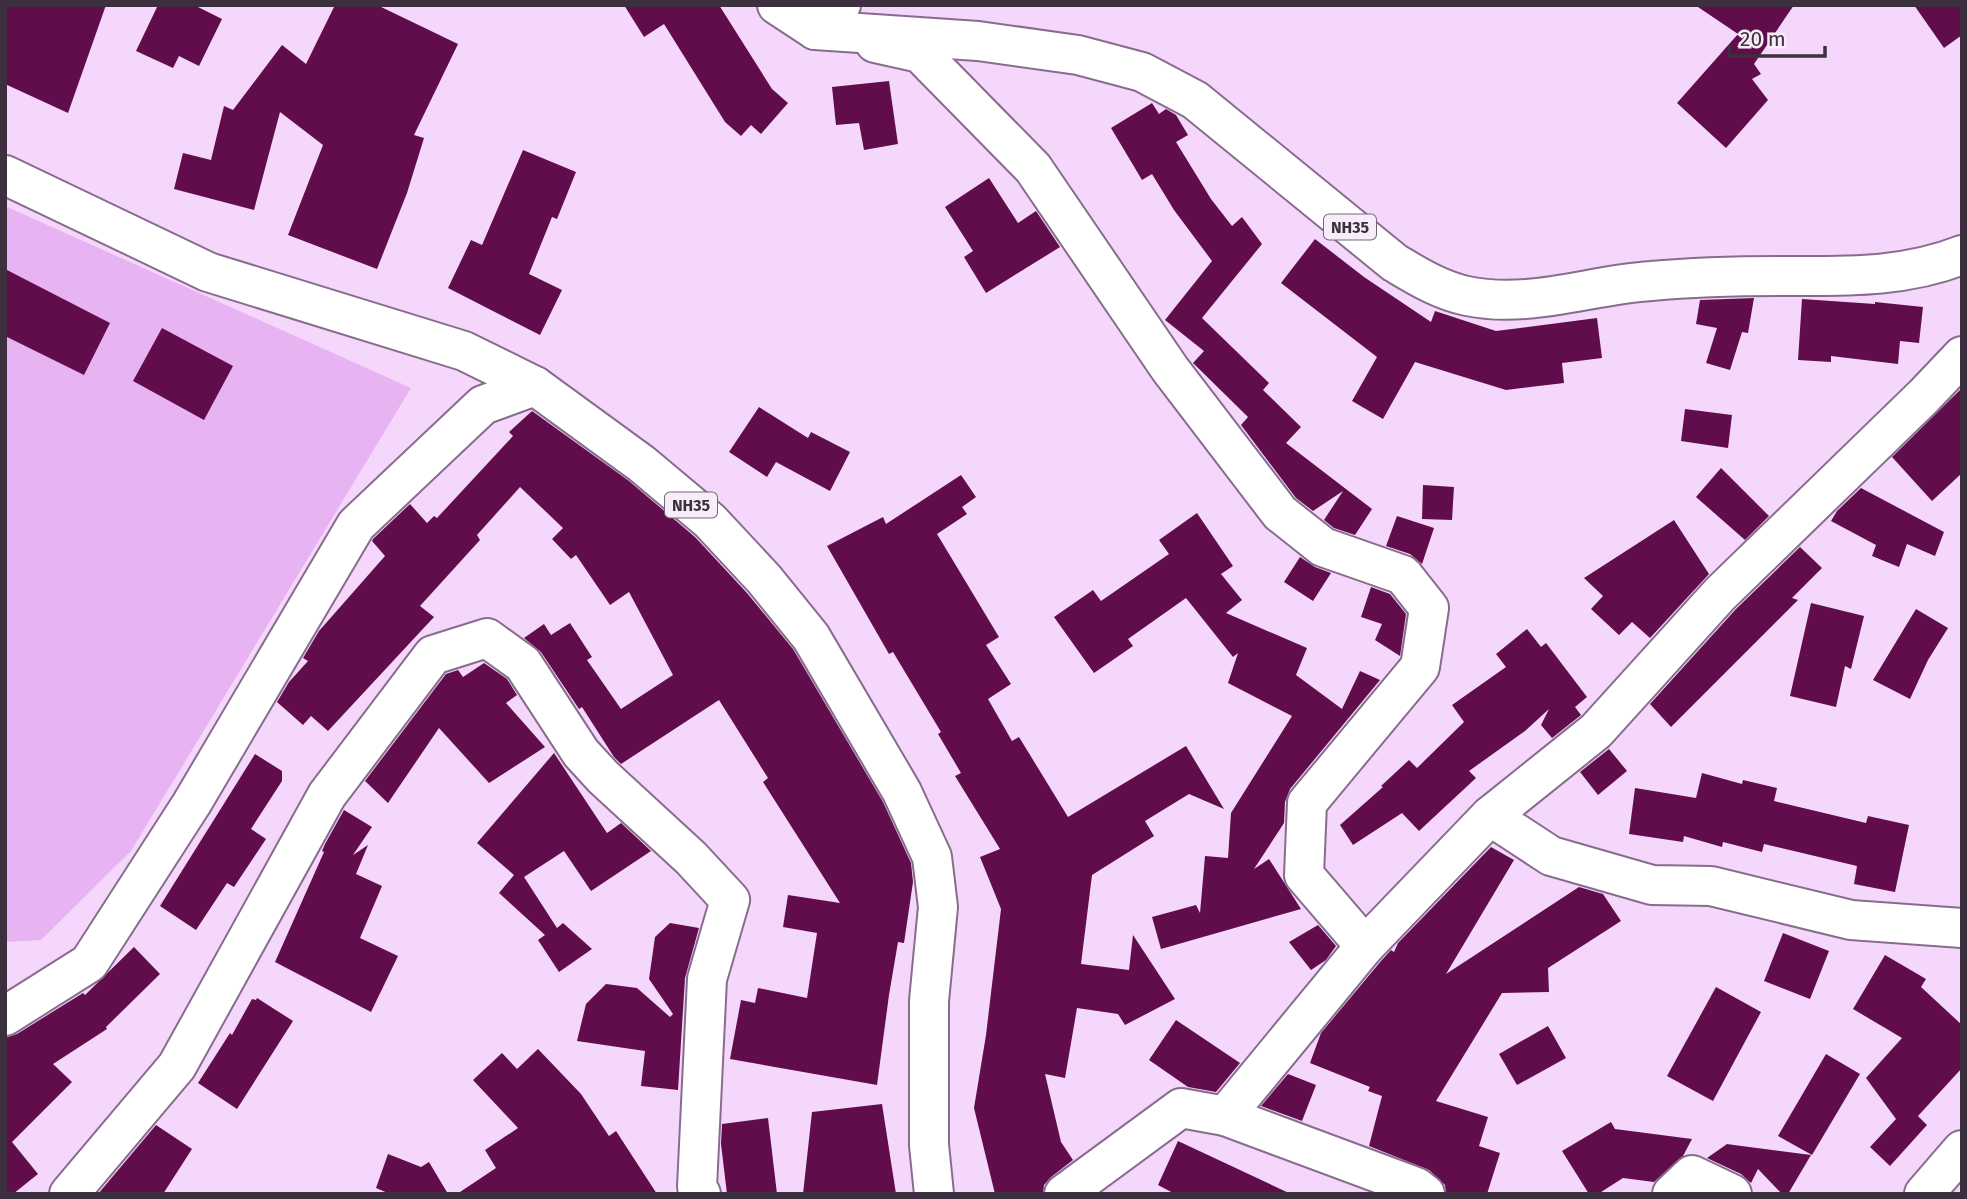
<svg xmlns="http://www.w3.org/2000/svg" width="1967" height="1199" viewBox="0 0 1967 1199" font-family="'Fira Sans',sans-serif">
  <rect width="100%" height="100%" fill="#f6d7fc"/>
  <path fill="#e8b3f2" d="M5,206L411,388L131,851L41,940L5,942Z"/>
  <g fill="#610d4c">
    <path d="M5,5H106L68,113L5,84Z"/>
    <path d="M158,5H194L222,19L199,66L179,56L173,68L136,51Z"/>
    <path d="M335,5H377L458,44L414,135L424,138L407,193L377,269L288,235L323,145L280,112L254,210L174,189L183,153L211,160L224,106L233,110L282,45L306,64Z"/>
    <path d="M624,5H719L772,89L788,103L761,134L751,125L741,136L725,122L664,24L644,37Z"/>
    <path d="M1695,5H1794L1754,64L1761,74L1752,79L1768,100L1726,148L1677,103L1738,34Z"/>
    <path d="M1914,5H1962V35L1944,48Z"/>
    <path d="M889,81L898,144L864,150L859,123L836,125L832,87Z"/>
    <path d="M1152,103L1159,114L1166,109L1176,115L1188,135L1176,142L1211,199L1232,226L1242,217L1262,244L1202,318L1269,383L1263,390L1301,427L1286,443L1372,509L1355,535L1334,528L1324,520L1343,491L1313,511L1296,498L1241,425L1248,417L1193,363L1204,351L1165,320L1212,261L1174,210L1152,174L1142,180L1111,128Z"/>
    <path d="M523,150L576,172L557,219L552,217L529,274L562,290L540,335L448,288L471,240L482,245Z"/>
    <path d="M989,178L1018,223L1036,211L1060,247L986,293L964,257L973,251L945,207Z"/>
    <path d="M1315,239L1364,277L1431,322L1435,311L1496,331L1597,318L1602,358L1562,363L1564,383L1506,390L1415,362L1383,419L1352,401L1377,357L1281,283Z"/>
    <path d="M5,269L110,323L84,375L5,336Z"/>
    <path d="M1754,298L1748,333L1742,332L1730,370L1706,363L1717,328L1696,324L1700,300Z"/>
    <path d="M1802,299L1875,304V302L1923,307L1919,343L1900,341L1898,364L1831,356V362L1798,360Z"/>
    <path d="M162,328L233,366L204,420L133,381Z"/>
    <path d="M1962,388V473L1932,501L1892,457Z"/>
    <path d="M759,407L808,438L811,432L850,452L830,491L776,462L767,477L729,452Z"/>
    <path d="M1685,409L1732,415L1728,448L1681,441Z"/>
    <path d="M532,411L629,481L695,537L747,593L793,649L883,802L911,863L913,882L904,943L898,942L889,995L877,1085L730,1059L741,1000L755,1003L758,988L807,998L817,933L783,927L788,895L840,903L763,782L768,778L719,700L621,764L614,757L582,707L579,709L541,652L524,638L544,624L551,635L570,623L592,657L587,660L621,709L673,675L629,592L610,605L576,555L571,559L552,539L563,528L520,487L477,535L480,540L420,606L434,617L328,731L311,716L303,725L277,702L289,682L308,661L303,658L319,631L385,556L372,541L373,539L410,504L427,523L434,516L437,518L513,436L509,432Z"/>
    <path d="M1721,468L1769,516L1745,540L1696,497Z"/>
    <path d="M961,475L976,497L962,507L967,514L937,534L999,637L986,645L1011,684L988,699L1012,741L1019,737L1068,817L1186,746L1224,809L1189,794L1145,821L1154,836L1092,875L1081,964L1129,970L1133,935L1175,999L1125,1025L1118,1014L1077,1008L1065,1078L1045,1074L1061,1142L1073,1160L1051,1177L1044,1185L1043,1194H995L974,1108L986,1035L1001,909L980,857L1000,849L955,776L961,773L938,734L941,732L893,652L889,654L827,546L883,517L886,524Z"/>
    <path d="M1423,485L1454,487L1452,520L1422,519Z"/>
    <path d="M1861,488L1944,532L1935,556L1907,544L1899,567L1872,556L1876,545L1831,521L1837,511Z"/>
    <path d="M1197,513L1233,566L1221,574L1242,600L1226,613L1307,648L1296,675L1342,709L1360,671L1380,680L1290,789L1285,802L1284,823L1254,869L1269,859L1301,909L1161,949L1152,917L1196,905L1200,913L1205,856L1228,858L1231,813L1292,716L1228,683L1238,653L1233,657L1186,598L1128,639L1133,646L1094,673L1054,617L1093,590L1101,601L1169,554L1159,540Z"/>
    <path d="M1397,516L1434,528L1422,564L1410,554L1386,546Z"/>
    <path d="M1674,520L1709,574L1650,638L1632,622L1619,635L1591,609L1603,596L1584,578Z"/>
    <path d="M1800,547L1822,568L1792,598L1798,600L1671,727L1650,704L1736,609Z"/>
    <path d="M1300,557L1315,567L1331,573L1313,601L1284,582Z"/>
    <path d="M1371,587L1390,594L1406,614L1400,656L1375,640L1382,624L1361,617Z"/>
    <path d="M1811,603L1864,616L1851,669L1845,666L1836,707L1790,696Z"/>
    <path d="M1916,609L1948,628L1928,660L1910,699L1873,680Z"/>
    <path d="M1527,629L1541,647L1546,643L1587,697L1575,707L1581,715L1552,738L1541,725L1549,709L1525,731L1469,771L1476,778L1419,831L1402,813L1353,845L1340,825L1383,787L1381,786L1409,760L1417,768L1464,722L1452,705L1506,667L1496,654Z"/>
    <path d="M484,663L507,679L517,695L506,703L545,747L489,783L439,728L388,803L365,781L446,674L458,670L463,677Z"/>
    <path d="M1609,749L1627,771L1598,795L1580,772Z"/>
    <path d="M554,753L607,833L621,823L651,851L591,891L564,851L524,877L557,928L563,923L592,949L559,972L538,940L545,935L499,893L514,875L477,843Z"/>
    <path d="M255,754L282,771V781L251,829L266,839L234,887L227,883L196,930L160,906Z"/>
    <path d="M1702,773L1742,784L1743,780L1777,788L1774,801L1866,823L1868,816L1909,825L1895,892L1854,884L1857,866L1764,844L1762,852L1723,842L1722,847L1684,836L1683,842L1629,834L1635,788L1696,798Z"/>
    <path d="M344,810L372,827L353,855L368,845L356,874L382,886L360,938L398,956L371,1012L275,962L324,852L322,851L325,844Z"/>
    <path d="M1491,847L1514,860L1446,974L1579,887L1603,894L1621,921L1548,968L1549,992L1502,993L1436,1101L1488,1117L1479,1146L1500,1153L1487,1194H1446L1445,1185L1429,1170L1369,1146L1382,1096L1368,1091L1370,1087L1310,1063L1321,1033L1381,961L1391,950L1394,952L1398,943Z"/>
    <path d="M670,923L699,928L685,978L678,1090L641,1086L645,1051L577,1041L586,1004L606,984L637,988L670,1017L673,1014L649,979L655,937Z"/>
    <path d="M1318,925L1336,946L1326,960L1311,970L1289,942Z"/>
    <path d="M1783,933L1829,951L1810,999L1764,981Z"/>
    <path d="M134,947L160,974L106,1027L107,1029L53,1064L72,1082L12,1142L38,1174L13,1194H5V1038L17,1034L83,993L85,995Z"/>
    <path d="M1885,955L1926,979L1921,987L1962,1025V1068L1918,1116L1927,1125L1890,1166L1870,1147L1896,1119L1866,1078L1902,1038L1853,1009Z"/>
    <path d="M1716,987L1761,1012L1713,1101L1667,1076Z"/>
    <path d="M257,998L293,1021L237,1109L198,1083L230,1033L232,1035L252,999L256,1000Z"/>
    <path d="M1176,1020L1240,1063L1216,1092L1188,1087L1149,1060Z"/>
    <path d="M1548,1026L1566,1058L1517,1085L1499,1054Z"/>
    <path d="M538,1049L581,1094L609,1136L616,1131L657,1194H457L496,1168L485,1150L518,1128L473,1080L502,1053L517,1069Z"/>
    <path d="M1826,1054L1860,1074L1812,1155L1778,1136Z"/>
    <path d="M1288,1074L1316,1085L1302,1121L1261,1106Z"/>
    <path d="M882,1104L896,1194H803L812,1112Z"/>
    <path d="M768,1118L777,1194H727L721,1144L722,1124Z"/>
    <path d="M1611,1122L1615,1129L1692,1139L1683,1156L1654,1182L1623,1178L1598,1194H1589L1562,1151Z"/>
    <path d="M156,1125L192,1149L163,1194H98Z"/>
    <path d="M1178,1141L1291,1194H1175L1158,1185Z"/>
    <path d="M1727,1144L1734,1145L1811,1155L1788,1194H1782L1758,1169L1751,1183L1741,1174L1707,1158Z"/>
    <path d="M388,1154L421,1167L429,1162L448,1194H390L376,1188Z"/>
  </g>
  <g fill="none" stroke-linecap="round" stroke-linejoin="round">
    <defs>
      <g id="minor">
        <path d="M815,30L841,5"/>
        <path d="M875,43L920,53L1033,168L1170,369L1280,513L1323,547L1403,575L1429,608L1420,667L1307,803L1304,875L1365,946"/>
        <path d="M1490,816L1551,856L1652,885L1711,886L1851,920L1962,928"/>
        <path d="M5,1016L89,963L192,803L356,525L483,405L535,386"/>
        <path d="M69,1194L177,1066L327,795L433,655L487,638L523,664L581,753L603,777L691,858L730,900L707,979L697,1187L701,1194"/>
        <path d="M1064,1194L1181,1108L1225,1116"/>
        <path d="M1425,1194L1416,1187L1225,1116L1365,946L1490,816L1596,731L1720,594L1924,396L1962,356"/>
        <path d="M1672,1194L1692,1175L1732,1194"/>
        <path d="M1924,1194L1962,1150"/>
      </g>
      <g id="highway">
        <path d="M777,5L815,30L978,41L1078,55L1142,72L1195,100L1395,263C1417,276 1441,291 1467,296C1529,309 1590,285 1651,281C1695,277 1740,276 1784,276C1845,276 1904,278 1962,255"/>
        <path d="M5,175L208,272L464,351L535,386L642,464L710,521L764,579L811,637L902,792L932,857L938,907L929,1001V1145L934,1194"/>
      </g>
    </defs>
    <use href="#minor" stroke="#886c8d" stroke-width="42"/>
    <use href="#highway" stroke="#886c8d" stroke-width="42"/>
    <use href="#minor" stroke="#fff" stroke-width="38"/>
    <use href="#highway" stroke="#fff" stroke-width="38"/>
  </g>
  <g text-anchor="middle" stroke-width="7" stroke-linejoin="round" paint-order="stroke">
    <g fill="#f8ecfb" stroke="#746877" stroke-width="2">
      <rect x="1324" y="214.5" width="52" height="25" rx="5"/>
      <rect x="665" y="492.5" width="52" height="25" rx="5"/>
    </g>
    <g font-size="16" font-weight="bold" fill="#3c303e">
      <text x="1350" y="233">NH35</text>
      <text x="691" y="511">NH35</text>
    </g>
  </g>
  <rect width="1967" height="1199" fill="none" stroke="#3c303e" stroke-width="14"/>
  <path d="M1729 46v10h96v-10" fill="none" stroke="#3c303e" stroke-width="3.5"/>
  <text x="1740" y="46" font-size="21" fill="#3c303e" stroke="#f8ecfb" stroke-width="5" paint-order="stroke">20 m</text>
</svg>
